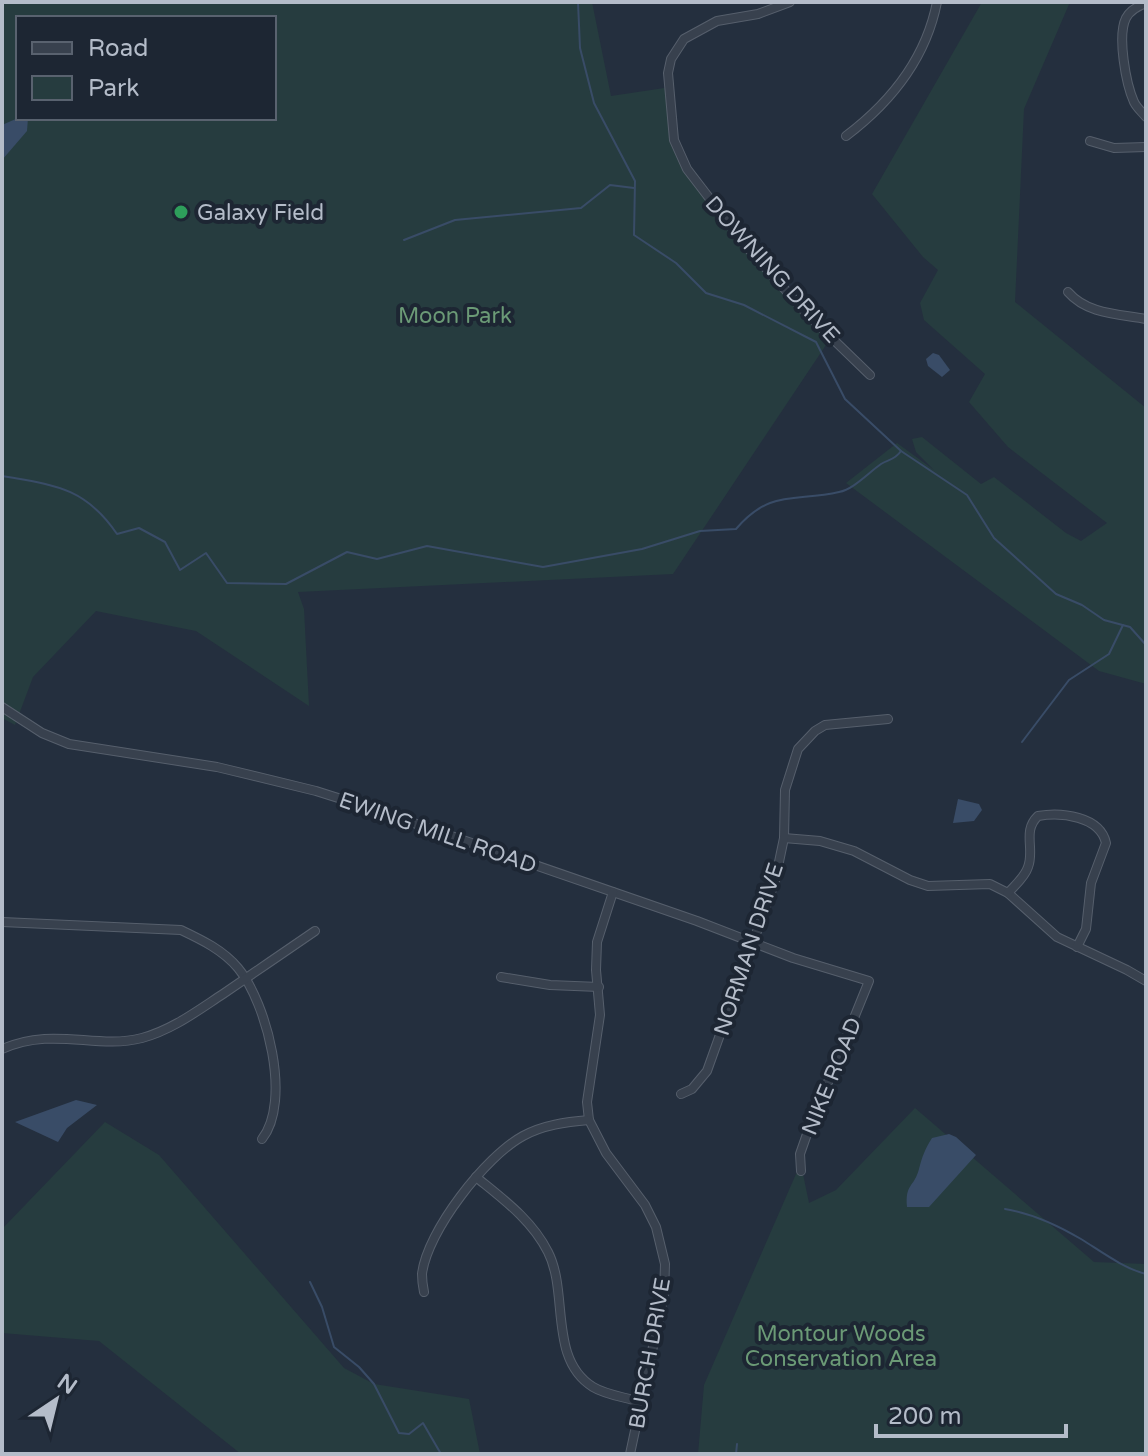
<svg xmlns="http://www.w3.org/2000/svg" width="1148" height="1456" viewBox="0 0 1148 1456" font-family="'Varela Round',sans-serif">
  <rect width="100%" height="100%" fill="#242f3e"/>
  <g fill="#263c3f" fill-rule="evenodd">
    <path d="M2,2H592L611,96L671,87L681,165L830,339L673,574L298,592L304,609L309,706L196,631L96,611L33,677L15,725L2,718ZM18,18H274V118H18Z"/>
    <path d="M982,2H1070L1024,109L1015,302L1146,408V684L1099,671L846,483L897,443L934,470L916,452L912,439L922,437L981,484L994,477L1066,533L1081,541L1107,523L1008,447L969,402L985,374L924,320L920,303L938,270L923,257L872,194Z"/>
    <path d="M915,1108L1094,1262L1146,1264V1454H698L704,1385L796,1174H803L809,1203L836,1190Z"/>
    <path d="M105,1122L159,1155L344,1368L374,1384L469,1399L480,1454H241L99,1341L2,1333V1229Z"/>
  </g>
  <g fill="#394c67">
    <path d="M18,118H28L27,131L2,160V125Z"/>
    <path d="M933,353L939,355L950,370L942,377L928,366L926,359Z"/>
    <path d="M958,799L979,804L982,810L974,821L953,823Z"/>
    <path d="M76,1100L97,1105L67,1128L58,1142L15,1122Z"/>
    <path d="M949,1134L956,1137L976,1155L929,1207H907C905,1183 914,1188 919,1169C922,1157 925,1149 932,1138Z"/>
  </g>
  <g fill="none" stroke-linecap="round" stroke-linejoin="round">
    <g stroke="#394c67" stroke-width="2">
      <path d="M578,2L580,48L594,103L635,181L634,235L676,263L706,293L744,305L816,342L845,399L901,451L967,495L994,538L1056,594L1082,605L1104,620L1130,627L1146,645"/>
      <path d="M404,240L455,220L581,208L610,185L634,188"/>
      <path d="M2,476C54,485 85,487 117,534L139,528L165,542L180,570L206,553L227,583L286,584L347,552L377,559L427,546L543,567L642,549L700,531L736,529C770,489 795,502 839,492C854,489 868,473 881,464C889,459 895,460 901,451"/>
      <path d="M1022,742L1069,680L1109,654L1123,625"/>
      <path d="M1005,1209C1030,1213 1059,1226 1081,1239C1102,1252 1123,1268 1146,1274"/>
      <path d="M310,1282L322,1307L334,1347L359,1367L374,1384L399,1433L409,1434L423,1423L441,1454"/>
      <path d="M736,1454L737,1444"/>
    </g>
    <defs>
      <g id="minor">
        <path d="M790,2L758,14L717,21L684,39L671,59L668,73L674,140L687,169L746,246L807,314L870,375"/>
        <path d="M1146,3C1138,6 1130,10 1126,18C1117,36 1126,84 1134,102C1137,108 1142,112 1146,117"/>
        <path d="M846,136C891,102 926,58 937,2"/>
        <path d="M1090,141L1114,148L1146,147"/>
        <path d="M1068,292C1087,314 1118,314 1146,319"/>
        <path d="M2,707L42,733L69,744L217,767L316,791L376,810L697,921L793,958L869,981L807,1134L800,1154L801,1171"/>
        <path d="M784,838L820,841L854,851L910,880L928,886L990,884L1008,893L1057,937L1127,970L1146,981"/>
        <path d="M613,892L597,942L596,970L600,1015L587,1102L589,1120L606,1153L645,1205L656,1227L665,1264L664,1295L630,1454"/>
        <path d="M1008,893C1015,885 1025,877 1028,867C1035,849 1022,831 1038,816C1061,812 1100,816 1106,843L1091,883L1086,929L1077,947"/>
        <path d="M2,922L181,930C202,940 223,950 238,968C267,1003 292,1101 262,1139"/>
        <path d="M501,977L550,985L599,987"/>
        <path d="M2,1049C55,1026 95,1050 142,1038C172,1030 197,1011 223,994C254,973 284,952 315,931"/>
        <path d="M681,1094L692,1089L707,1071L775,881L784,838L785,790L798,749L815,731L825,725L888,719"/>
        <path d="M476,1177C503,1199 532,1220 548,1252C569,1293 548,1359 593,1387C606,1395 625,1397 640,1402"/>
        <path d="M424,1292C423,1287 422,1279 422,1274C427,1231 486,1156 523,1136C543,1125 566,1122 589,1120"/>
      </g>
    </defs>
    <use href="#minor" stroke="#565f6c" stroke-width="10"/>
    <use href="#minor" stroke="#38414e" stroke-width="8"/>
  </g>
  <circle fill="#2e9e5b" stroke="#1d2633" stroke-width="3" cx="181" cy="212" r="8"/>
  <g text-anchor="middle" stroke-width="8" stroke-linejoin="round" paint-order="stroke">
    <g font-size="22" fill="#b4bcc9" stroke="#1d2633" text-anchor="start">
      <text x="197" y="220">Galaxy Field</text>
    </g>
    <g font-size="22" fill="#b4bcc9" stroke="#1d2633">
      <text transform="translate(773 269) rotate(48)" y="8">DOWNING DRIVE</text>
      <text transform="translate(438 832) rotate(19)" y="8">EWING MILL ROAD</text>
      <text transform="translate(748 949) rotate(-72)" y="8">NORMAN DRIVE</text>
      <text transform="translate(831 1076) rotate(-68)" y="8">NIKE ROAD</text>
      <text transform="translate(649 1353) rotate(-80)" y="8">BURCH DRIVE</text>
    </g>
    <g font-size="22" fill="#6b9a76" stroke="#1d2633">
      <text x="455" y="323">Moon Park</text>
      <text x="841" y="1341">Montour Woods<tspan x="841" dy="25">Conservation Area</tspan></text>
    </g>
  </g>
  <rect width="1148" height="1456" fill="none" stroke="#b4bcc9" stroke-width="8"/>
  <rect x="16" y="16" width="260" height="104" fill="#1d2633" stroke="#59626f" stroke-width="2"/>
  <rect x="32" y="42" width="40" height="12" fill="#38414e" stroke="#59626f" stroke-width="2"/>
  <text x="88" y="56" font-size="24" fill="#b4bcc9">Road</text>
  <rect x="32" y="76" width="40" height="24" fill="#263c3f" stroke="#59626f" stroke-width="2"/>
  <text x="88" y="96" font-size="24" fill="#b4bcc9">Park</text>
  <g transform="translate(56 1400) rotate(35)" stroke="#1d2633" stroke-width="6" paint-order="stroke">
  <path d="M0-6L14 30L0 20L-14 30Z" fill="#b4bcc9"/>
  <text y="-12" font-size="22" font-weight="bold" text-anchor="middle" fill="#b4bcc9">N</text>
  </g>
  <path d="M876 1424v12h190v-12" fill="none" stroke="#b4bcc9" stroke-width="4"/>
  <text x="888" y="1424" font-size="24" fill="#b4bcc9" stroke="#1d2633" stroke-width="6" paint-order="stroke">200 m</text>
</svg>
